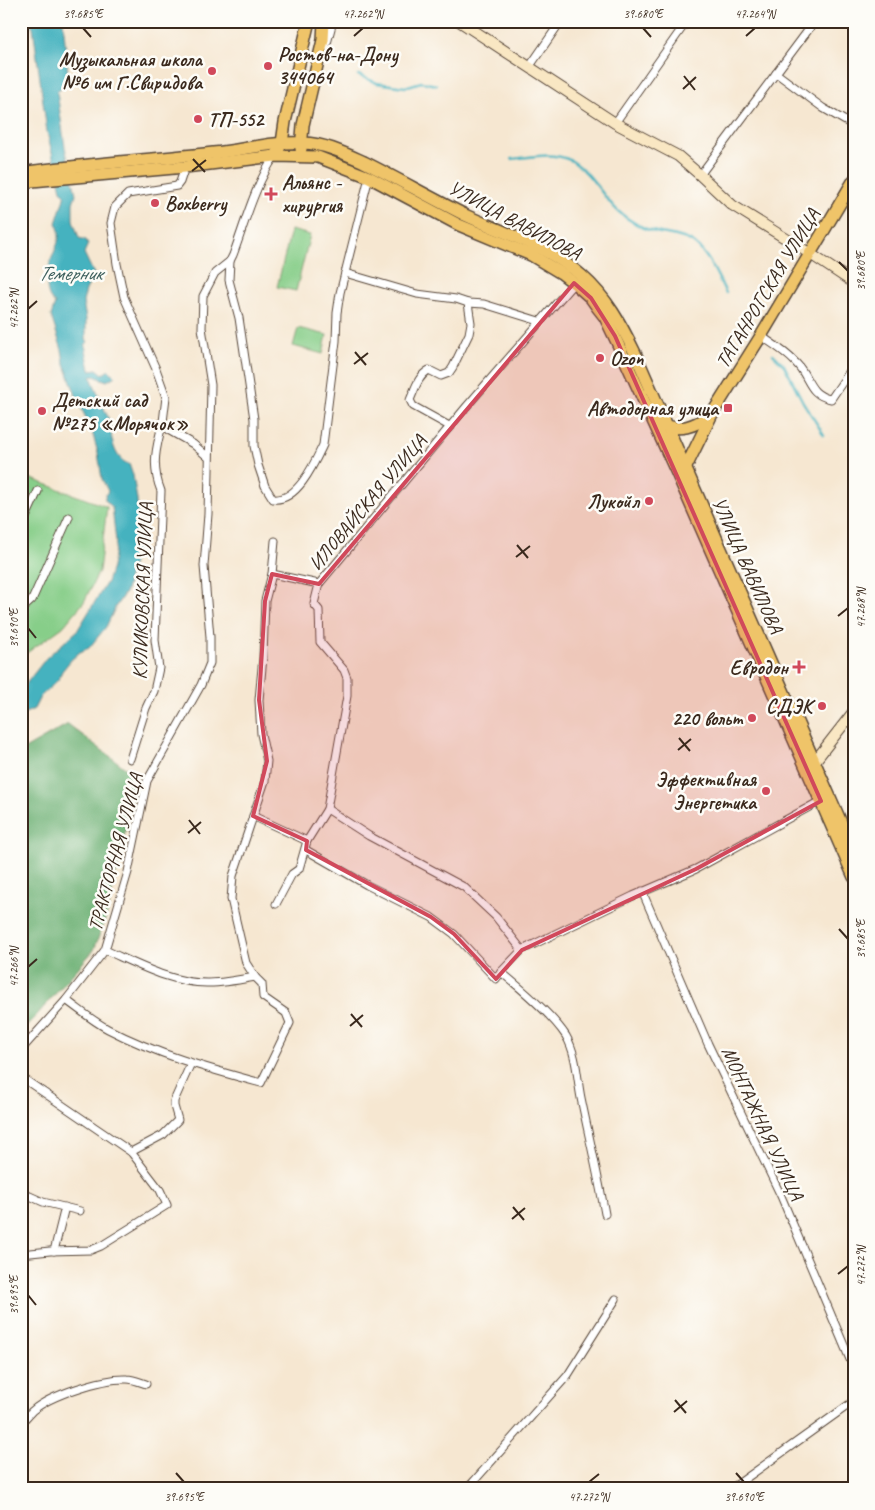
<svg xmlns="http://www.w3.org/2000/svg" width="875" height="1510" viewBox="0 0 875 1510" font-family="Caveat,sans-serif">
  <rect width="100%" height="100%" fill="#fdfcf7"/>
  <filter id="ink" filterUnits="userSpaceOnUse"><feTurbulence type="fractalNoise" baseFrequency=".02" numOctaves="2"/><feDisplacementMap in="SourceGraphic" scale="10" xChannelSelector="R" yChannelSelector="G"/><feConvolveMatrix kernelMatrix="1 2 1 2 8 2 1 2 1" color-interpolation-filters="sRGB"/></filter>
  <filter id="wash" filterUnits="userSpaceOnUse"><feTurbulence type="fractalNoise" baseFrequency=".0096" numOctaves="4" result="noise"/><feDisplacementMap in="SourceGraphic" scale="20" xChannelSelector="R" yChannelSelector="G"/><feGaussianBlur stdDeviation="1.12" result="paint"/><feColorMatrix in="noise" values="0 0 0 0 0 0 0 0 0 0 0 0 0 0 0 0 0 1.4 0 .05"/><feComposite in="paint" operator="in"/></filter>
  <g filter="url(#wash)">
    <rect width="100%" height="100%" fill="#f6e7d1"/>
    <g fill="#87ce89" stroke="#617c54">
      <path d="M291,230L310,235L296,291L277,287Z"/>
      <path d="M298,328L327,335L323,354L293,346Z"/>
      <path d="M21,475L107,507L99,571L84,602L63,627L21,657Z"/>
    </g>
    <path fill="#6db175" stroke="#546e4a" d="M68,724L137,777L108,911L94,950L21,1033V751Z"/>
    <path fill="#44b2bf" stroke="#406e6e" d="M25,21H63L68,73L65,83L57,92L65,147L76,194L73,203V220L79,238L86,240L88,244L84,253L94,274L86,290L83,302L86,319V339L88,342L85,345L90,370L97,369L103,374L109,370L115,376L107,381L94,376L91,377L111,425C110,438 115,460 129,464L133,475L137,500L139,531L137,549L130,572L126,591L116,606L106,627L89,648L80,652L71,660L62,671L58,680L40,697L34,709L21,715V690L47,657L77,631L107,582L112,567L116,542L112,507L105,500V496L108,491L102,479L98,453L91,428L79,404L64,362L62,350L51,316L55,303C44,297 47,278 49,267C52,252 65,238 56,223L65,195L61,190L47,132L33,27Z"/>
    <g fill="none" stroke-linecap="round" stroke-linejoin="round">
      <g stroke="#44b2bf" stroke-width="2.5">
        <path d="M358,75L377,83L405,87L421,82L437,85"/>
        <path d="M512,159C531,157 554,151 572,161C593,174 601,196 619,212C628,220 643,229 656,232C668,235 685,236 695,244C710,257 717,276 726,293"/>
        <path d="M773,354L784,365L803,402L824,435"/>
      </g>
    </g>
  </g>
  <g filter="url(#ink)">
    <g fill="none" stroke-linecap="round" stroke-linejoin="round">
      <defs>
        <g id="street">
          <path d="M326,47L333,21"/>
          <path d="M530,66L561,21"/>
          <path d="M776,73L823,108L854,126"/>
          <path d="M615,123L687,21"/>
          <path d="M185,167L180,182L177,186L128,194L115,207L111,223L117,264L124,297L156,369L166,397L163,422L170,431L193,444L208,457"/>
          <path d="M700,175L815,21"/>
          <path d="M230,261L229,280L239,318L254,419V446L258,465L265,486L273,499C297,502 314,464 323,445L336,341L337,313L340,293L369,177"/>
          <path d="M345,273L417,294L456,299L468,303L484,304L539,321"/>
          <path d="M761,336C773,344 786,352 796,363C810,377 808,395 831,399L854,365"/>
          <path d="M451,427L413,406L410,400C415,389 418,376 429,370L441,376L449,373L453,367L469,334L471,323L468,303"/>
          <path d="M21,528L38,491"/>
          <path d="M272,574L319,584"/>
          <path d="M21,610L32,600L69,517"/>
          <path d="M130,759L146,708L154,691L159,668L155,640L161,491C151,466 156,447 163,422"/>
          <path d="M253,816L307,841"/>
          <path d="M306,850L367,885L431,917L454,934L496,979L501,972L522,950L633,896L696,869L822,800"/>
          <path d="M642,891L708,1044L781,1196L854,1369"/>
          <path d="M276,904L292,874L299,869L307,841L327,809"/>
          <path d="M105,950C137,964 173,984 209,983C224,983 239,980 255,977"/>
          <path d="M522,950L496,917L464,887L369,836L327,809L347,696V678L344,670L320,642L319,610L314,604L319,584L467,406L574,283"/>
          <path d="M501,972C518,986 554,1017 566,1036C577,1055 577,1078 581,1098C589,1137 598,1175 605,1214"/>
          <path d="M66,1000C80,1010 93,1021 108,1029C156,1054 209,1069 261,1083L290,1023L286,1013L263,997L262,984L255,977L246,963L231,899L233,876L265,781L267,761L261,734L259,700L263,657L265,601L272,574L275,541"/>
          <path d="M21,1050L66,1000L105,950L128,872L147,781L201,685L210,663V637L204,566L208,514L211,385L202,328L203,296L215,273L230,261L233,255C245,223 255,184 275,156"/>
          <path d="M21,1077L131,1152L160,1190L167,1205L101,1246L91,1250L50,1251L21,1254"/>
          <path d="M131,1152L163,1135L178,1120L174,1106V1101L191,1063"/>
          <path d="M21,1192L43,1202L80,1211"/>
          <path d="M54,1251L65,1207"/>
          <path d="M21,1423C25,1419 28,1415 32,1411C50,1395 103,1378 127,1379C133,1379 140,1382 146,1384"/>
          <path d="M467,1489L568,1375L616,1299"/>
          <path d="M731,1489L854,1401"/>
        </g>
        <g id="secondary">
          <path d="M459,21L615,123L678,156L700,175L732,205L809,253L854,283"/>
          <path d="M815,761L854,711"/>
        </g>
        <g id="primary">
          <path d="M301,149L303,125L323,40L324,21"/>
          <path d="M278,150L282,143L285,122L309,21"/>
          <path d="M21,173C85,164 149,160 213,153C243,150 274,141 303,143C326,144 344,153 364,162C398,179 431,198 465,215C504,233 549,247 582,276C607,298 621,324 635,353L854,852"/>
          <path d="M21,182L185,167L275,156L318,157L369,177L459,225L531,255L561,273L574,283L591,298L598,308L605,317L617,342L677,473L854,877"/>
          <path d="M661,423C679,433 695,426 710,415"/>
          <path d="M685,469L712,414L761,336L854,180"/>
        </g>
      </defs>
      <use href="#street" stroke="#574639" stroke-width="9"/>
      <use href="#secondary" stroke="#574639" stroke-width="12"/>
      <use href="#primary" stroke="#574639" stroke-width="14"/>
      <use href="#street" stroke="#fff" stroke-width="7"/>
      <use href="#secondary" stroke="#f9e7c3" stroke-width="10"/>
      <use href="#primary" stroke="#efc469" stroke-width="11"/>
    </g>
  </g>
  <path fill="#d1495b" fill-opacity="0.2" stroke="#d1495b" stroke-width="4" stroke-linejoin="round" d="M574,283L591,298L615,336L821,801L696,869L522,950L496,979L454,934L431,917L306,850L307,841L253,816L267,761L259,700L265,601L272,574L319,584Z"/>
  <path fill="none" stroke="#3b2a1e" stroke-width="2" d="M83,28L91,37M643,28L651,37M354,36L363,28M746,36L755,28M684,76L695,90M683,89L696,77M193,159L205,172M192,171L206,160M839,262L848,271M28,309L37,301M355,352L366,365M354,364L368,353M517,545L528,558M516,557L530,546M838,616L848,608M28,628L36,638M679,738L690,751M678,750L691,739M189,820L200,834M188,833L201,822M839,929L848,939M28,967L37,959M351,1014L362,1027M350,1026L363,1015M513,1207L524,1220M512,1219L525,1208M838,1274L848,1266M28,1295L36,1305M675,1400L686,1413M674,1412L687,1401M176,1473L184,1482M736,1473L744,1482M589,1482L599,1474"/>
  <g fill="#d1495b" stroke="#fdfcf7" stroke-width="2">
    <circle cx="268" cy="66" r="5"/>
    <circle cx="212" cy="71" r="5"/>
    <circle cx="198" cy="119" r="5"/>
    <path d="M268.5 186.5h5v5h5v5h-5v5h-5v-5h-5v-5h5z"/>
    <circle cx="155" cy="203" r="5"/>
    <circle cx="600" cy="358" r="5"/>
    <rect x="723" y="403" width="10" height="10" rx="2.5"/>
    <circle cx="42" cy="411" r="5"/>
    <circle cx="649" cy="501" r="5"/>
    <path d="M796.5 659.5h5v5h5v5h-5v5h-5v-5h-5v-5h5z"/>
    <circle cx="822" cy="706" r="5"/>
    <circle cx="752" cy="718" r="5"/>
    <circle cx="766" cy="791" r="5"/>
  </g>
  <g text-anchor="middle" stroke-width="5" stroke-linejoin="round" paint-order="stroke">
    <g font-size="20" font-weight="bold" fill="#3b2a1e" stroke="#fdfcf7" text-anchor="end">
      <text x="278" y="61" text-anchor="start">Ростов-на-Дону<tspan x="278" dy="23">344064</tspan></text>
      <text x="202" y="66">Музыкальная школа<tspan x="202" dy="23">№6 им Г.Свиридова</tspan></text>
      <text x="208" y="126" text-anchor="start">ТП-552</text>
      <text x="282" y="189" text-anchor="start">Альянс -<tspan x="282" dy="23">хирургия</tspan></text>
      <text x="165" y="210" text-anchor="start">Boxberry</text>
      <text x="610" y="365" text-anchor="start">Ozon</text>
      <text x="52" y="407" text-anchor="start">Детский сад<tspan x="52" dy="23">№275 «Морячок»</tspan></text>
      <text x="718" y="415">Автодорная улица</text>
      <text x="639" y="508">Лукойл</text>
      <text x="788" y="674">Евродон</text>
      <text x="812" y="713">СДЭК</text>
      <text x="742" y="725">220 вольт</text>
      <text x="756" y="786">Эффективная<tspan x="756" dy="23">Энергетика</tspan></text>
    </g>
    <g font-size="20" fill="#3b2a1e" stroke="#fdfcf7">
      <text transform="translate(515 220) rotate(28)" y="7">УЛИЦА ВАВИЛОВА</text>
      <text transform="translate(767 288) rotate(-59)" y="7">ТАГАНРОГСКАЯ УЛИЦА</text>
      <text transform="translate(367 502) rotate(-50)" y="7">ИЛОВАЙСКАЯ УЛИЦА</text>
      <text transform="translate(748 565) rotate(66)" y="7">УЛИЦА ВАВИЛОВА</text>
      <text transform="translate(142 591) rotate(-88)" y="7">КУЛИКОВСКАЯ УЛИЦА</text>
      <text transform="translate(115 852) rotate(-75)" y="7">ТРАКТОРНАЯ УЛИЦА</text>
      <text transform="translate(763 1123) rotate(65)" y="7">МОНТАЖНАЯ УЛИЦА</text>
    </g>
    <g font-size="21" font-style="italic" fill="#3f605e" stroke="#fdfcf7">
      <text x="70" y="280">Темерник</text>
    </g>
  </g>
  <rect width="875" height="1510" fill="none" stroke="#fdfcf7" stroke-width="55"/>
  <rect x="28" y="28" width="820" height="1454" fill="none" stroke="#3b2a1e" stroke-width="2"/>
  <g font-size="12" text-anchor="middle" fill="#3b2a1e">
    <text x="83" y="18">39.685°E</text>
    <text x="363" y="18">47.262°N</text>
    <text x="643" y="18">39.680°E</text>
    <text x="755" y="18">47.264°N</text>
    <text transform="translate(861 271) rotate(-90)" y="4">39.680°E</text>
    <text transform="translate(14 309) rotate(-90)" y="4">47.262°N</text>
    <text transform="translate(861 608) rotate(-90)" y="4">47.268°N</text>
    <text transform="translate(14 628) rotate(-90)" y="4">39.690°E</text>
    <text transform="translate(861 939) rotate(-90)" y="4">39.685°E</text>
    <text transform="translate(14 967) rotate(-90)" y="4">47.266°N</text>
    <text transform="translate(861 1266) rotate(-90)" y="4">47.272°N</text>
    <text transform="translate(14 1295) rotate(-90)" y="4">39.695°E</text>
    <text x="184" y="1501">39.695°E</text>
    <text x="589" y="1501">47.272°N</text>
    <text x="744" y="1501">39.690°E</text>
  </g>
</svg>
